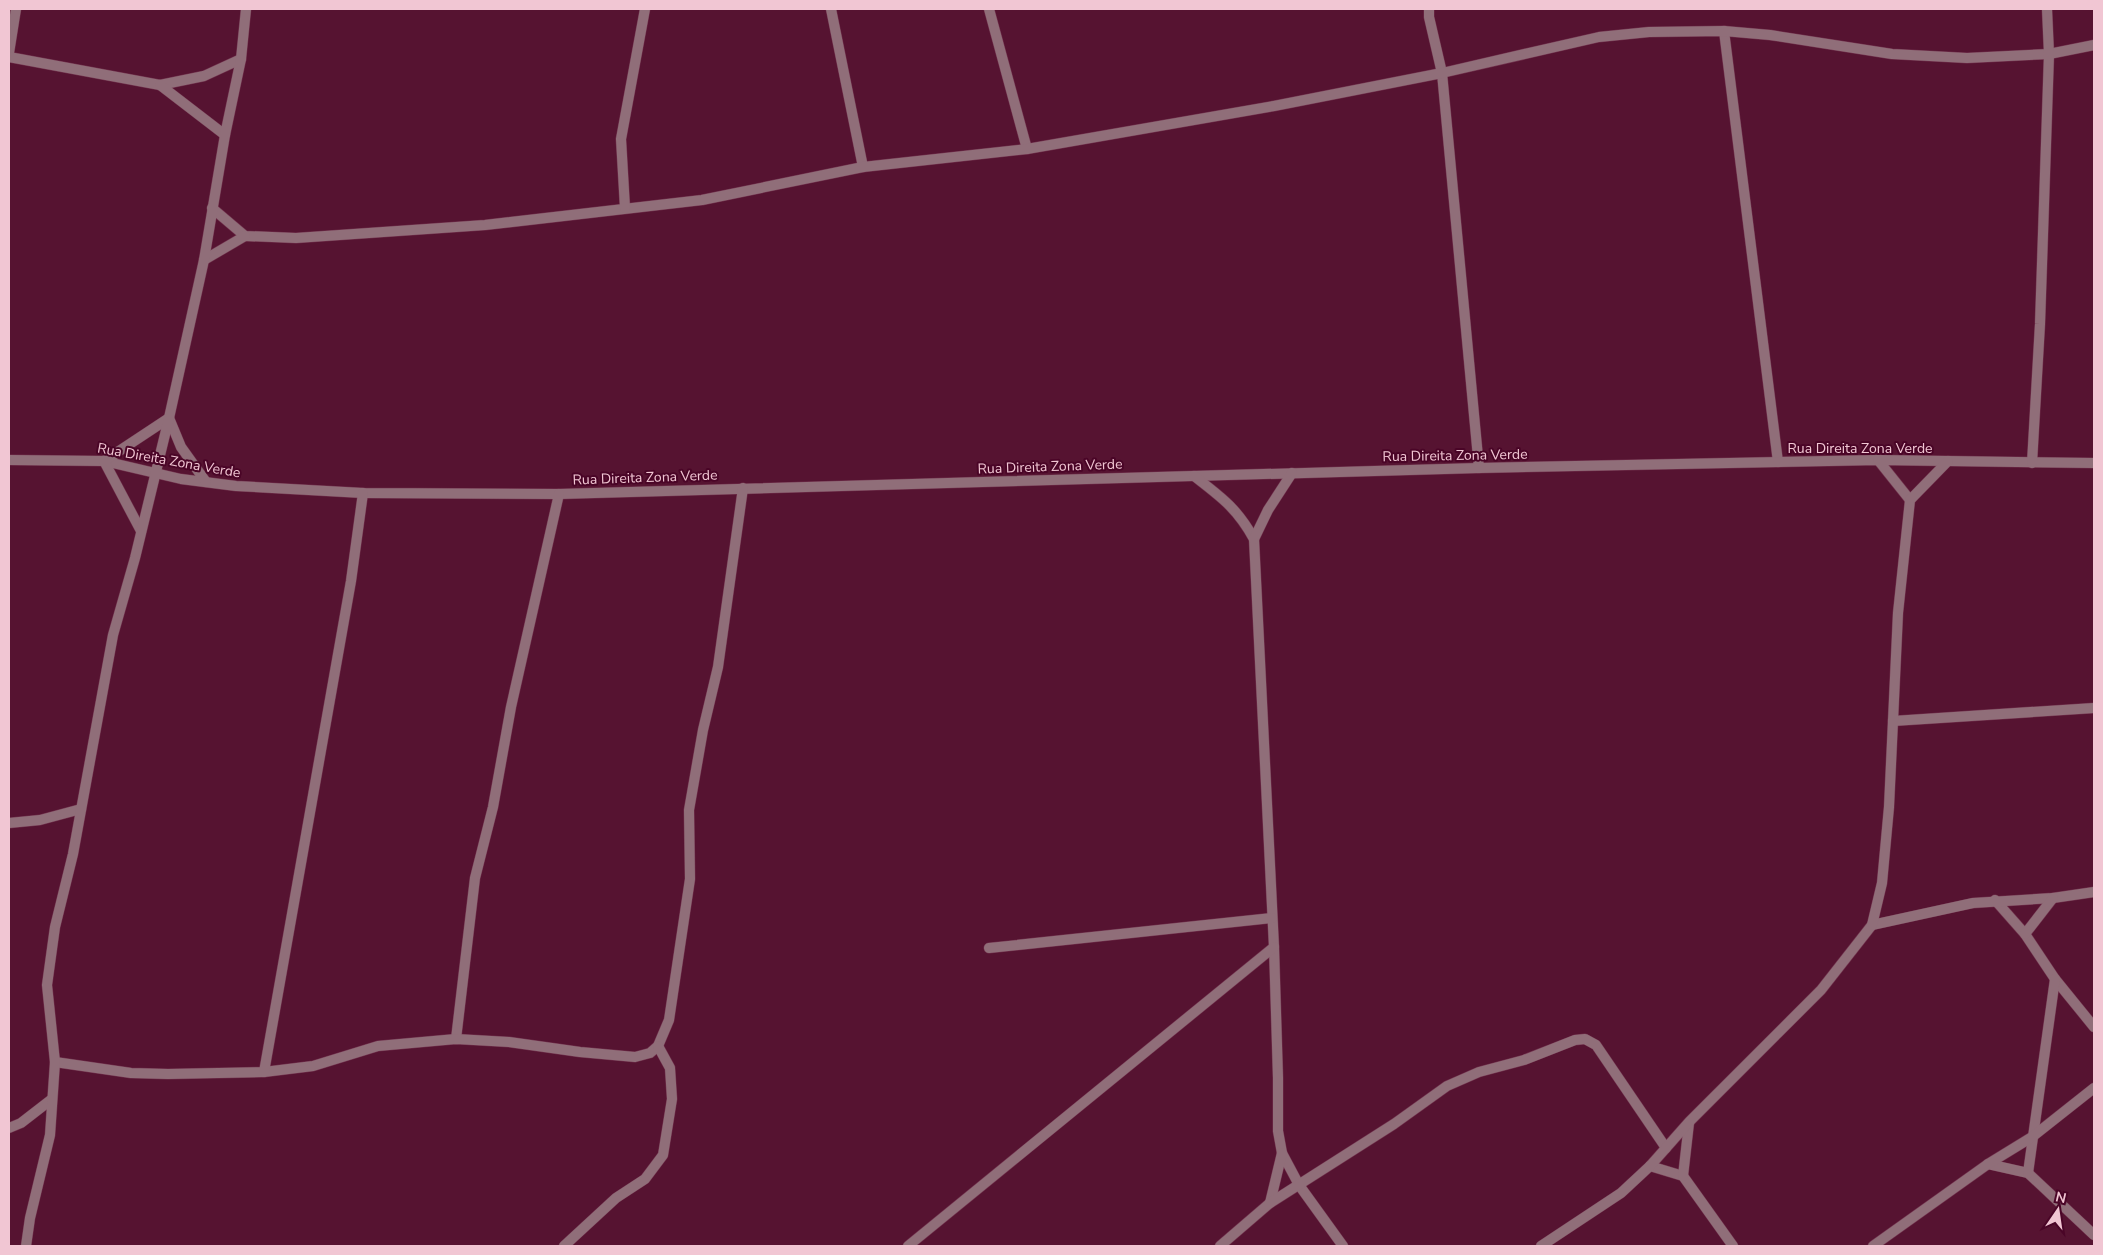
<svg xmlns="http://www.w3.org/2000/svg" width="2103" height="1255" viewBox="0 0 2103 1255" font-family="'Nunito Sans',sans-serif">
  <rect width="100%" height="100%" fill="#561331"/>
  <g fill="none" stroke-linecap="round" stroke-linejoin="round">
    <defs>
      <g id="minor">
        <path d="M831,9L863,167"/>
        <path d="M989,9L1027,149"/>
        <path d="M1429,9V17L1442,73L1479,468"/>
        <path d="M1724,31L1778,462"/>
        <path d="M9,53L16,9"/>
        <path d="M9,57L160,85L204,76L241,59"/>
        <path d="M160,85L225,135"/>
        <path d="M212,208L245,236L296,238L485,225L702,200L863,167L1027,149L1274,106L1442,73L1599,37L1649,32L1724,31L1770,35L1892,54L1967,58L2049,54L2094,45"/>
        <path d="M625,208L621,139L645,9"/>
        <path d="M204,260L245,236"/>
        <path d="M9,460L104,461L181,479L236,486L363,493L559,494L1479,468L1878,460L2094,463"/>
        <path d="M1878,460L1910,500"/>
        <path d="M2032,463L2040,324L2049,54L2047,9"/>
        <path d="M1194,476C1221,497 1237,508 1254,539L1274,947L1278,1078V1131L1282,1153L1299,1185L1343,1246"/>
        <path d="M141,531L104,461L169,418L181,447L206,482"/>
        <path d="M1254,539L1268,510L1292,473"/>
        <path d="M1893,721L2094,708"/>
        <path d="M9,823L40,820L81,809"/>
        <path d="M1995,900L2025,934L2055,979L2094,1027"/>
        <path d="M1872,925L1973,903L2053,898L2094,892"/>
        <path d="M2025,934L2053,898"/>
        <path d="M989,948L1272,918"/>
        <path d="M456,1039L475,878L493,807L511,707L559,494"/>
        <path d="M55,1062L131,1073L168,1074L264,1072L313,1066L378,1046L456,1039L509,1042L580,1052L635,1057L650,1053L658,1046L669,1020L690,879L689,810L703,730L718,667L743,488"/>
        <path d="M264,1072L351,581L363,493"/>
        <path d="M9,1128L21,1123L52,1099"/>
        <path d="M1988,1164L2028,1173L2094,1235"/>
        <path d="M1650,1166L1683,1176L1733,1246"/>
        <path d="M2028,1173L2055,979"/>
        <path d="M1683,1176L1689,1123"/>
        <path d="M1270,1203L1282,1153"/>
        <path d="M26,1246L30,1218L50,1135L55,1062L47,985L55,927L73,854L113,635L135,558L169,418L204,260L225,135L241,59L246,9"/>
        <path d="M564,1246L616,1198L645,1179L663,1155L672,1099L670,1068L658,1046"/>
        <path d="M908,1246L1274,947"/>
        <path d="M1220,1246L1270,1203L1394,1124L1447,1086L1479,1072L1524,1060L1575,1040L1585,1039L1596,1045L1666,1148"/>
        <path d="M1541,1246L1621,1193L1650,1166L1689,1122L1821,990L1872,925L1882,883L1889,807L1898,613L1910,500L1948,461"/>
        <path d="M1873,1246L1988,1164L2032,1137L2094,1088"/>
      </g>
    </defs>
    <use href="#minor" stroke="#72334e" stroke-width="11"/>
    <use href="#minor" stroke="#906e79" stroke-width="10"/>
  </g>
  <g text-anchor="middle" stroke-width="4" stroke-linejoin="round" paint-order="stroke">
    <g font-size="14" fill="#f1c6d3" stroke="#4a0527">
      <text x="1860" y="453">Rua Direita Zona Verde</text>
      <text transform="translate(1455 455) rotate(-1)" y="5">Rua Direita Zona Verde</text>
      <text transform="translate(169 460) rotate(10)" y="5">Rua Direita Zona Verde</text>
      <text transform="translate(1050 466) rotate(-2)" y="5">Rua Direita Zona Verde</text>
      <text transform="translate(645 477) rotate(-2)" y="5">Rua Direita Zona Verde</text>
    </g>
  </g>
  <rect width="2103" height="1255" fill="none" stroke="#f1c6d3" stroke-width="20"/>
  <g transform="translate(2058 1210) rotate(13)" stroke="#4a0527" stroke-width="4" paint-order="stroke">
  <path d="M0-4L9 19L0 12L-9 19Z" fill="#f1c6d3"/>
  <text y="-8" font-size="14" font-weight="bold" text-anchor="middle" fill="#f1c6d3">N</text>
  </g>
</svg>
